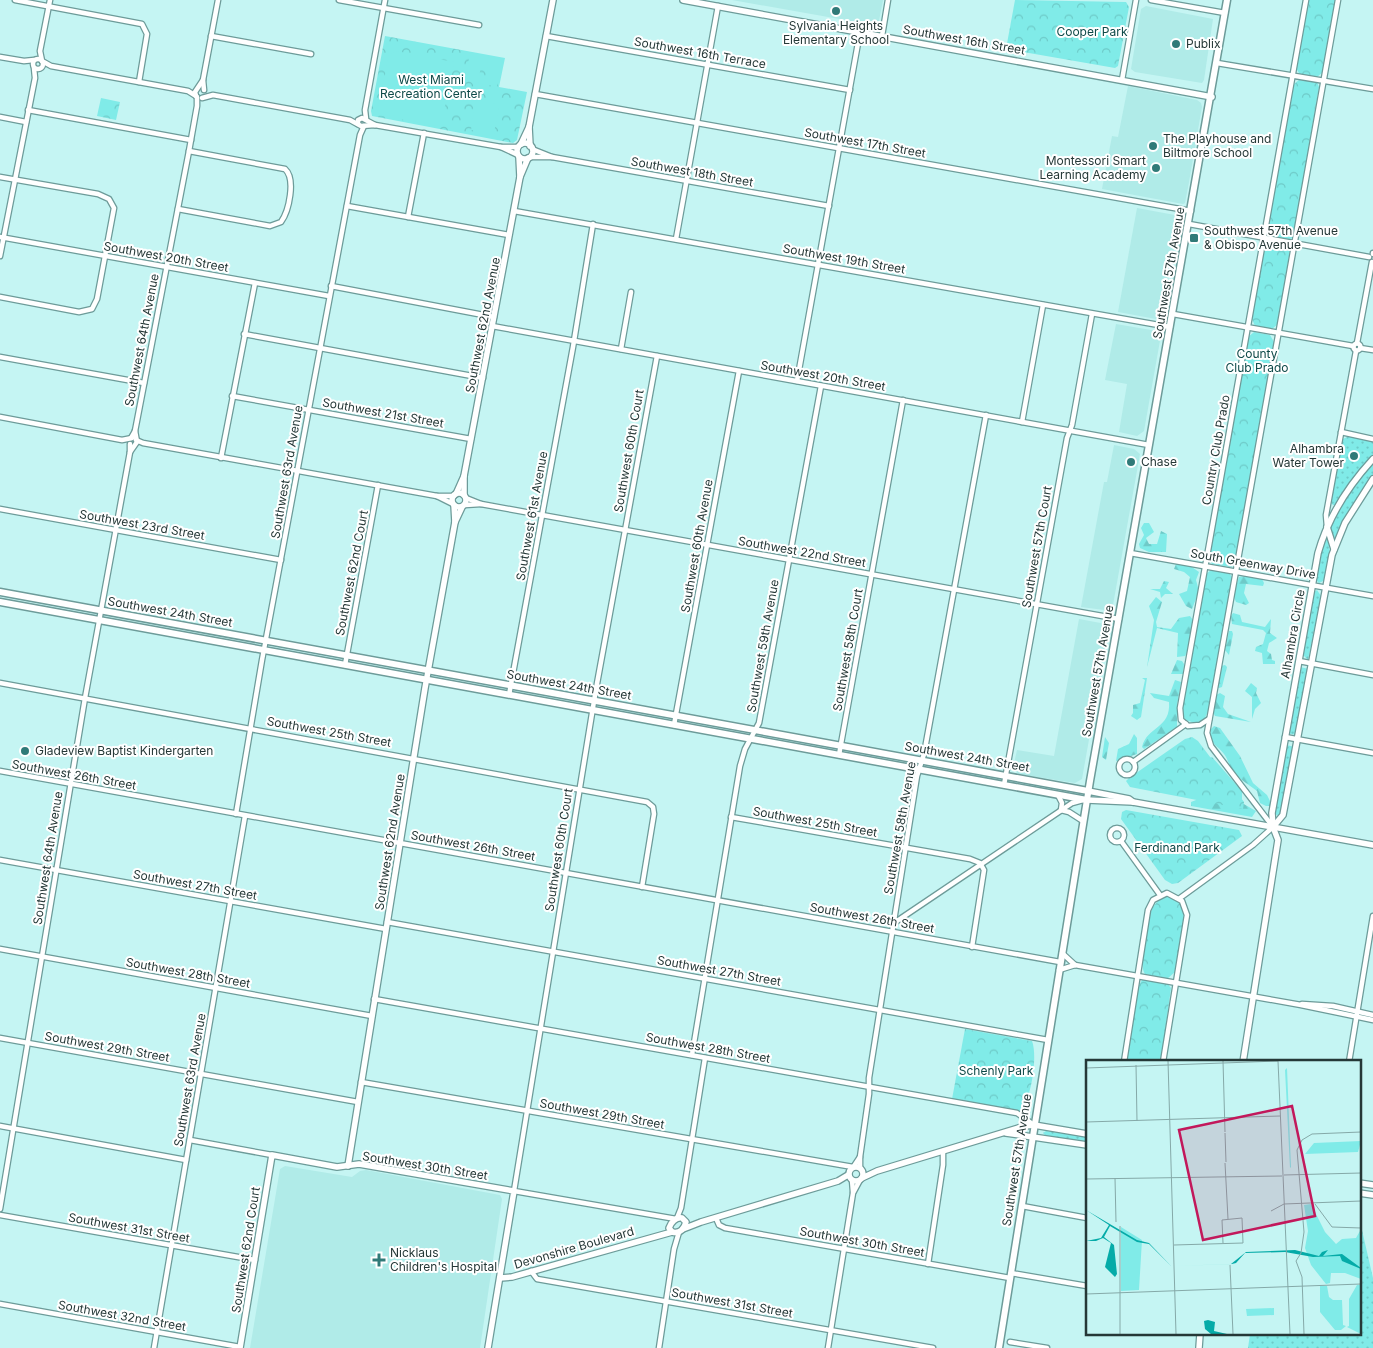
<svg xmlns="http://www.w3.org/2000/svg" width="1373" height="1348" viewBox="0 0 1373 1348" font-family="Inter,sans-serif">
  <defs>
    <pattern id="grass-dots" width="8" height="8" patternUnits="userSpaceOnUse" patternTransform="scale(1.25)"><rect width="8" height="8" fill="#80ebe8"/><path d="M2 2h.1M6 6h.1" fill="none" stroke="#6ecac8" stroke-width="1.8" stroke-linecap="round"/></pattern>
    <pattern id="forest-firs" width="22" height="20" patternUnits="userSpaceOnUse" patternTransform="scale(1.25)"><rect width="22" height="20" fill="#80ebe8"/><path d="M5 1l3.5 6h-7zM16 11l3.5 6h-7z" fill="#6ecac8"/></pattern>
    <pattern id="park-crowns" width="20" height="18" patternUnits="userSpaceOnUse" patternTransform="scale(1.25)"><rect width="20" height="18" fill="#80ebe8"/><path d="M2 6a3 3 0 1 1 6 0M12 15a3 3 0 1 1 6 0" fill="none" stroke="#6ecac8"/></pattern>
  </defs>
  <rect width="100%" height="100%" fill="#c5f5f3"/>
  <g fill="#b0ebe8">
    <path d="M732,0H883L879,21L873,25Z"/>
    <path d="M1146,6L1213,19L1204,80L1202,83L1135,72L1131,69L1141,9Z"/>
    <path d="M1128,86L1197,100L1201,103L1202,107L1189,182L1185,203L1183,204L1102,189L1112,136L1118,137Z"/>
    <path d="M1137,208L1175,215L1179,221L1162,314L1156,319L1118,312Z"/>
    <path d="M1116,324L1157,331L1161,335L1144,431L1137,436L1119,432L1127,384L1105,380Z"/>
    <path d="M1114,445L1134,449L1140,454L1113,605L1109,610H1104L1081,607L1104,482H1107Z"/>
    <path d="M1079,619L1106,624L1109,627L1082,779L1075,783L1018,774L1013,768L1017,750L1054,756Z"/>
    <path d="M285,1166L352,1177L360,1171L366,1170L500,1195L502,1199L480,1348H250L280,1169Z"/>
  </g>
  <g fill="url(#grass-dots)">
    <path d="M1349,436L1373,441V455L1359,471L1337,505H1333L1331,503L1342,443L1343,439Z"/>
    <path d="M1373,461V476L1350,510L1334,540L1330,528L1341,505Z"/>
    <path d="M1327,534L1330,552L1325,580L1319,583L1316,580L1322,544Z"/>
    <path d="M1317,590L1321,596L1308,660L1303,655L1312,594Z"/>
    <path d="M1300,667L1309,669L1296,735L1287,733Z"/>
    <path d="M1287,745L1294,747L1281,817L1275,814Z"/>
    <path d="M1046,1131L1087,1137V1144L1046,1136L1043,1133Z"/>
    <path d="M1359,1217L1373,1278V1348H1248L1250,1334H1359Z"/>
  </g>
  <g fill="url(#forest-firs)">
    <path d="M1144,523H1149L1154,532L1146,538L1149,544H1157L1161,531L1167,534L1166,552H1149L1140,548L1139,544L1144,535L1141,528Z"/>
    <path d="M1176,564L1189,565L1199,572L1196,580L1199,591L1192,609L1186,606L1179,594L1187,591L1190,577L1184,572L1174,569Z"/>
    <path d="M1246,576L1262,579L1264,583L1263,586L1246,584L1244,593L1249,603L1246,605L1236,602L1233,595L1239,577Z"/>
    <path d="M1164,581L1169,582L1166,588L1173,594H1165L1161,598L1160,592L1150,589H1160Z"/>
    <path d="M1156,597L1162,602L1156,622L1157,627L1171,629L1179,618L1190,616L1193,620L1190,647L1185,656L1177,657L1178,633L1157,628L1147,667L1154,620L1149,606Z"/>
    <path d="M1233,613L1240,615L1242,622L1265,627L1271,619L1270,633L1277,638L1269,643L1267,651L1271,654L1272,660L1275,661V664H1263L1262,653L1255,651L1256,647L1263,644L1266,633L1263,630L1232,624L1231,616Z"/>
    <path d="M1229,631H1232L1233,634L1229,655L1225,650Z"/>
    <path d="M1177,660L1182,661L1184,664L1183,674H1171Z"/>
    <path d="M1225,665L1227,667L1222,687L1219,688L1217,687L1221,666Z"/>
    <path d="M1142,678H1147L1141,717L1137,720L1131,716L1133,713V705L1140,703L1145,680Z"/>
    <path d="M1175,680L1181,682L1177,705V727L1144,749L1142,747C1147,726 1171,729 1169,702L1154,698L1150,693L1169,696Z"/>
    <path d="M1251,683L1257,688L1256,693L1261,703L1255,709L1252,719V697L1245,691Z"/>
    <path d="M1220,693L1225,696L1223,707L1228,714L1251,722L1215,716L1213,712L1216,695Z"/>
    <path d="M1214,726L1220,728L1240,756L1253,783L1267,795L1270,801V806H1266L1260,803L1257,791C1248,784 1240,780 1233,771C1229,766 1228,759 1224,754C1217,745 1208,743 1211,729Z"/>
    <path d="M1134,734L1137,738V754L1116,761L1118,749L1129,744Z"/>
    <path d="M1105,737L1109,743L1106,760L1102,757Z"/>
    <path d="M1212,757L1242,791V803L1256,811L1252,817L1191,806V802L1201,798L1209,758Z"/>
  </g>
  <g fill="url(#park-crowns)">
    <path d="M1015,0L1126,2L1129,7L1118,66L1115,68L1006,49Z"/>
    <path d="M1308,0H1335L1322,73L1317,77L1300,75L1296,68Z"/>
    <path d="M385,36L505,58L499,87L527,92L517,140L513,143L372,116L371,111Z"/>
    <path d="M1299,80L1317,82L1319,87L1293,237L1289,240L1270,237L1267,230L1294,84Z"/>
    <path d="M101,98L120,102L116,120L97,116Z"/>
    <path d="M1269,243L1287,246L1290,251L1277,325L1272,329L1255,326L1252,319L1265,246Z"/>
    <path d="M1254,332L1270,335L1274,342L1235,564L1231,567L1212,564L1209,557L1248,337Z"/>
    <path d="M1211,570L1229,573L1232,577L1209,709L1204,720L1195,723L1185,720L1182,711L1206,574Z"/>
    <path d="M1192,737L1198,741L1244,802L1243,809L1130,787L1126,781L1129,778L1185,739Z"/>
    <path d="M1126,810L1239,830L1242,836L1178,883L1172,884L1165,880L1121,819L1122,812Z"/>
    <path d="M1169,896L1180,903L1184,914L1175,972L1167,979L1145,974C1138,966 1147,917 1153,907C1157,901 1161,898 1169,896Z"/>
    <path d="M1142,980L1167,983L1171,988L1161,1062H1126L1138,987Z"/>
    <path d="M965,1029L1032,1041C1038,1057 1031,1098 1021,1112L952,1099Z"/>
  </g>
  <g fill="#80ebe8">
    <path d="M396,51L454,62L442,121L437,126L377,115L389,55Z"/>
    <path d="M470,53L483,55L478,83L465,80Z"/>
    <path d="M489,57L502,59L497,87L484,84Z"/>
    <path d="M476,100L499,104L494,134L471,130Z"/>
  </g>
  <g fill="none" stroke-linecap="round" stroke-linejoin="round">
    <defs>
      <g id="minor">
        <path d="M15,0L142,24L147,34L139,82"/>
        <path d="M339,0L479,25"/>
        <path d="M1151,0L1225,13"/>
        <path d="M211,36L311,54"/>
        <path d="M546,36L850,90"/>
        <path d="M882,36L888,0"/>
        <path d="M0,57L24,61L34,60"/>
        <circle cx="38" cy="64" r="5"/>
        <path d="M42,61L51,66L188,91L196,96"/>
        <path d="M42,61L40,51L50,0"/>
        <path d="M1217,63L1373,89"/>
        <path d="M1122,80L1136,0"/>
        <path d="M204,90L203,80L218,0"/>
        <path d="M535,94L1191,211"/>
        <path d="M196,96L195,92L203,80"/>
        <path d="M202,98L213,95L350,120L361,126L375,125L501,147H518"/>
        <path d="M28,110L191,140"/>
        <path d="M0,117L26,122"/>
        <path d="M366,119L365,110L385,0"/>
        <path d="M358,124V120L362,118L375,125"/>
        <path d="M501,147L518,155"/>
        <path d="M532,149L552,157L829,206"/>
        <path d="M530,157H552"/>
        <path d="M0,177L98,194L109,199L114,208L97,299L92,309L79,312L0,297"/>
        <path d="M347,206L509,235"/>
        <path d="M178,209L270,226L281,222C289,211 296,179 285,169L189,151"/>
        <path d="M514,211L1170,327"/>
        <path d="M408,217L424,133"/>
        <path d="M1189,224L1369,257"/>
        <path d="M0,237L329,296"/>
        <path d="M676,239L718,6"/>
        <path d="M1373,254V253"/>
        <path d="M0,256L35,78L34,68"/>
        <path d="M331,286L494,317"/>
        <path d="M1173,314L1353,346"/>
        <path d="M492,326L1149,445"/>
        <path d="M244,334L483,378"/>
        <path d="M1357,343L1372,262"/>
        <circle cx="1357" cy="347" r="3.5"/>
        <path d="M1360,348L1373,350"/>
        <path d="M621,349L631,292"/>
        <path d="M657,356L596,689L514,1191L676,1219"/>
        <path d="M0,357L144,383"/>
        <path d="M797,381L860,32"/>
        <path d="M232,396L471,439"/>
        <path d="M0,417L122,440L132,438"/>
        <path d="M1022,422L1043,305"/>
        <path d="M1341,432L1373,439"/>
        <path d="M131,438L135,431L189,151L197,106V97"/>
        <path d="M136,440L143,443L437,496H454"/>
        <path d="M130,452L137,442L135,431"/>
        <path d="M221,458L255,283"/>
        <path d="M437,496L453,504"/>
        <path d="M466,498L481,504L1119,619"/>
        <path d="M465,505L481,504"/>
        <path d="M0,509L281,560"/>
        <path d="M1327,527L1326,515L1356,351"/>
        <path d="M1130,553L1373,596"/>
        <path d="M1299,661L1373,675"/>
        <path d="M345,665L378,485"/>
        <path d="M0,683L647,802L653,807L654,814L642,887"/>
        <path d="M509,695L573,347L593,224"/>
        <path d="M1209,719L1200,725L1188,726L1181,720L1180,708L1306,0"/>
        <path d="M674,725L739,371"/>
        <path d="M1285,737L1373,753"/>
        <path d="M839,755L903,400"/>
        <circle cx="1127" cy="767" r="8"/>
        <path d="M1133,762L1186,724"/>
        <path d="M0,771L1060,962"/>
        <path d="M1004,785L1067,438L1072,425L1092,314"/>
        <path d="M1058,795L1062,803L1061,810"/>
        <path d="M1061,810L1069,812L1083,821"/>
        <path d="M236,814L262,660L360,135L364,126"/>
        <path d="M731,817L970,859L980,863L984,870L972,947"/>
        <circle cx="1117" cy="835" r="7"/>
        <path d="M1121,841L1160,895"/>
        <path d="M0,860L386,929"/>
        <path d="M1180,898L1253,845L1273,827L1211,746L1207,733L1338,0"/>
        <path d="M387,922L1048,1040"/>
        <path d="M894,923L1072,803L1083,800"/>
        <path d="M0,949L372,1016"/>
        <path d="M1062,953L1075,965"/>
        <path d="M1059,970L1075,965L1301,1005L1373,1020"/>
        <path d="M374,999L1017,1113L1034,1125"/>
        <path d="M1302,1004L1333,1006L1373,1015"/>
        <path d="M0,1038L358,1102"/>
        <path d="M692,1055L740,766L745,749L759,723L821,386"/>
        <path d="M1124,1062L1148,910L1153,900L1167,893L1182,901L1187,915L1163,1062"/>
        <path d="M1349,1062L1373,916"/>
        <path d="M361,1082L853,1167"/>
        <path d="M0,1126L186,1160"/>
        <path d="M190,1140L272,1155"/>
        <path d="M860,1157L869,1094V1078L917,776L924,754L986,415"/>
        <path d="M854,1166L860,1157V1168"/>
        <path d="M852,1180L853,1192"/>
        <path d="M1022,1206L1087,1218"/>
        <path d="M0,1209L85,698L130,452V444"/>
        <path d="M0,1215L255,1260"/>
        <path d="M677,1218L681,1208L705,1058"/>
        <path d="M716,1218L719,1225L725,1228L1010,1278"/>
        <path d="M928,1264L943,1165V1151"/>
        <path d="M531,1271L537,1279L933,1348"/>
        <path d="M1011,1273L1087,1286"/>
        <path d="M0,1304L240,1347"/>
        <path d="M1010,1342L1047,1348"/>
        <path d="M154,1348L245,816"/>
        <path d="M659,1348L674,1249L679,1232"/>
        <path d="M828,1348L853,1193L860,1180"/>
      </g>
      <g id="tertiary">
        <path d="M683,0L1212,97"/>
        <path d="M529,127L530,146"/>
        <circle cx="525" cy="151" r="8"/>
        <path d="M521,144L529,127L553,0"/>
        <path d="M520,177L528,158"/>
        <circle cx="459" cy="500" r="7"/>
        <path d="M456,494L464,476"/>
        <path d="M464,495V476L520,177L519,157"/>
        <path d="M455,522L462,507"/>
        <path d="M1327,527L1334,549"/>
        <path d="M1088,791L1129,799L1133,802"/>
        <path d="M1087,800L1133,802L1373,845"/>
        <path d="M1273,827L1283,815L1332,555L1345,523L1373,479"/>
        <path d="M1243,1062L1278,840L1273,827L1272,813L1318,553C1328,518 1349,485 1373,459"/>
        <path d="M1006,1133L1087,1145"/>
        <path d="M348,1166L425,688L455,522L454,505"/>
        <circle cx="856" cy="1174" r="7"/>
        <path d="M862,1178L877,1171L1025,1126L1034,1125L1087,1134"/>
        <path d="M1359,1183L1373,1185"/>
        <path d="M1359,1193L1373,1195"/>
        <path d="M682,1218L686,1222C684,1229 680,1234 672,1232L669,1228C671,1222 676,1217 682,1218Z"/>
        <path d="M683,1229L701,1222L838,1181L848,1175"/>
        <path d="M500,1278L512,1277L672,1232"/>
        <path d="M240,1348L272,1155L337,1167L359,1164L514,1191L488,1348"/>
        <path d="M1199,1348L1200,1334"/>
      </g>
      <g id="secondary">
        <path d="M0,592L1088,791"/>
        <path d="M0,602L1087,800"/>
        <path d="M999,1348L1090,781L1227,0"/>
      </g>
    </defs>
    <use href="#minor" stroke="#6d9b99" stroke-width="7"/>
    <use href="#tertiary" stroke="#6d9b99" stroke-width="8"/>
    <use href="#secondary" stroke="#6d9b99" stroke-width="9"/>
    <use href="#minor" stroke="#fff" stroke-width="4.5"/>
    <use href="#tertiary" stroke="#fff" stroke-width="5.5"/>
    <use href="#secondary" stroke="#fff" stroke-width="6"/>
  </g>
  <g fill="#307a78" stroke="#fff" stroke-width="2">
    <circle cx="836" cy="11" r="5"/>
    <circle cx="1176" cy="44" r="5"/>
    <circle cx="1153" cy="146" r="5"/>
    <circle cx="1156" cy="168" r="5"/>
    <rect x="1189" y="233" width="10" height="10" rx="2.5"/>
    <circle cx="1354" cy="456" r="5"/>
    <circle cx="1131" cy="462" r="5"/>
    <circle cx="25" cy="751" r="5"/>
    <path d="M376.5 1252.5h5v5h5v5h-5v5h-5v-5h-5v-5h5z"/>
  </g>
  <g text-anchor="middle" stroke-width="4" stroke-linejoin="round" paint-order="stroke">
    <g font-size="12" fill="#253837" stroke="#fff" text-anchor="start">
      <text x="836" y="30" text-anchor="middle">Sylvania Heights<tspan x="836" dy="14">Elementary School</tspan></text>
      <text x="1186" y="48">Publix</text>
      <text x="1163" y="143">The Playhouse and<tspan x="1163" dy="14">Biltmore School</tspan></text>
      <text x="1146" y="165" text-anchor="end">Montessori Smart<tspan x="1146" dy="14">Learning Academy</tspan></text>
      <text x="1204" y="235">Southwest 57th Avenue<tspan x="1204" dy="14">&amp; Obispo Avenue</tspan></text>
      <text x="1344" y="453" text-anchor="end">Alhambra<tspan x="1344" dy="14">Water Tower</tspan></text>
      <text x="1141" y="466">Chase</text>
      <text x="35" y="755">Gladeview Baptist Kindergarten</text>
      <text x="390" y="1257">Nicklaus<tspan x="390" dy="14">Children's Hospital</tspan></text>
    </g>
    <g font-size="12" fill="#0d4948" stroke="#fff">
      <text x="1092" y="36">Cooper Park</text>
      <text x="431" y="84">West Miami<tspan x="431" dy="14">Recreation Center</tspan></text>
      <text x="1257" y="358">County<tspan x="1257" dy="14">Club Prado</tspan></text>
      <text x="1177" y="852">Ferdinand Park</text>
      <text x="996" y="1075">Schenly Park</text>
    </g>
    <g font-size="12" fill="#253837" stroke="#fff">
      <text transform="translate(964 40) rotate(10)" y="4">Southwest 16th Street</text>
      <text transform="translate(700 53) rotate(10)" y="4">Southwest 16th Terrace</text>
      <text transform="translate(865 143) rotate(10)" y="4">Southwest 17th Street</text>
      <text transform="translate(692 172) rotate(10)" y="4">Southwest 18th Street</text>
      <text transform="translate(166 257) rotate(10)" y="4">Southwest 20th Street</text>
      <text transform="translate(844 259) rotate(10)" y="4">Southwest 19th Street</text>
      <text transform="translate(1169 273) rotate(-80)" y="4">Southwest 57th Avenue</text>
      <text transform="translate(483 325) rotate(-79)" y="4">Southwest 62nd Avenue</text>
      <text transform="translate(142 340) rotate(-79)" y="4">Southwest 64th Avenue</text>
      <text transform="translate(823 376) rotate(10)" y="4">Southwest 20th Street</text>
      <text transform="translate(383 413) rotate(10)" y="4">Southwest 21st Street</text>
      <text transform="translate(1216 450) rotate(-80)" y="4">Country Club Prado</text>
      <text transform="translate(629 451) rotate(-80)" y="4">Southwest 60th Court</text>
      <text transform="translate(287 472) rotate(-80)" y="4">Southwest 63rd Avenue</text>
      <text transform="translate(532 516) rotate(-80)" y="4">Southwest 61st Avenue</text>
      <text transform="translate(142 525) rotate(10)" y="4">Southwest 23rd Street</text>
      <text transform="translate(697 546) rotate(-80)" y="4">Southwest 60th Avenue</text>
      <text transform="translate(1037 547) rotate(-80)" y="4">Southwest 57th Court</text>
      <text transform="translate(802 552) rotate(10)" y="4">Southwest 22nd Street</text>
      <text transform="translate(1253 564) rotate(10)" y="4">South Greenway Drive</text>
      <text transform="translate(352 573) rotate(-79)" y="4">Southwest 62nd Court</text>
      <text transform="translate(170 612) rotate(10)" y="4">Southwest 24th Street</text>
      <text transform="translate(1293 634) rotate(-80)" y="4">Alhambra Circle</text>
      <text transform="translate(763 646) rotate(-80)" y="4">Southwest 59th Avenue</text>
      <text transform="translate(848 650) rotate(-80)" y="4">Southwest 58th Court</text>
      <text transform="translate(1098 671) rotate(-80)" y="4">Southwest 57th Avenue</text>
      <text transform="translate(569 685) rotate(10)" y="4">Southwest 24th Street</text>
      <text transform="translate(329 732) rotate(10)" y="4">Southwest 25th Street</text>
      <text transform="translate(967 757) rotate(10)" y="4">Southwest 24th Street</text>
      <text transform="translate(74 775) rotate(10)" y="4">Southwest 26th Street</text>
      <text transform="translate(815 822) rotate(10)" y="4">Southwest 25th Street</text>
      <text transform="translate(900 828) rotate(-80)" y="4">Southwest 58th Avenue</text>
      <text transform="translate(390 842) rotate(-81)" y="4">Southwest 62nd Avenue</text>
      <text transform="translate(473 846) rotate(10)" y="4">Southwest 26th Street</text>
      <text transform="translate(559 850) rotate(-81)" y="4">Southwest 60th Court</text>
      <text transform="translate(48 858) rotate(-81)" y="4">Southwest 64th Avenue</text>
      <text transform="translate(195 885) rotate(10)" y="4">Southwest 27th Street</text>
      <text transform="translate(872 918) rotate(10)" y="4">Southwest 26th Street</text>
      <text transform="translate(719 971) rotate(10)" y="4">Southwest 27th Street</text>
      <text transform="translate(188 973) rotate(10)" y="4">Southwest 28th Street</text>
      <text transform="translate(107 1047) rotate(10)" y="4">Southwest 29th Street</text>
      <text transform="translate(708 1048) rotate(10)" y="4">Southwest 28th Street</text>
      <text transform="translate(190 1080) rotate(-80)" y="4">Southwest 63rd Avenue</text>
      <text transform="translate(602 1114) rotate(10)" y="4">Southwest 29th Street</text>
      <text transform="translate(1017 1160) rotate(-81)" y="4">Southwest 57th Avenue</text>
      <text transform="translate(425 1166) rotate(9)" y="4">Southwest 30th Street</text>
      <text transform="translate(129 1228) rotate(10)" y="4">Southwest 31st Street</text>
      <text transform="translate(862 1242) rotate(10)" y="4">Southwest 30th Street</text>
      <text transform="translate(574 1248) rotate(-16)" y="4">Devonshire Boulevard</text>
      <text transform="translate(246 1250) rotate(-81)" y="4">Southwest 62nd Court</text>
      <text transform="translate(732 1303) rotate(10)" y="4">Southwest 31st Street</text>
      <text transform="translate(122 1316) rotate(10)" y="4">Southwest 32nd Street</text>
    </g>
  </g>
  <g transform="translate(1086 1060)">
    <rect width="275" height="275" fill="#c5f5f3"/>
    <path d="M275,81L272,92L219,94L228,83ZM225,144L239,172L250,184L256,179L270,178L275,169V219L259,213H245L244,223L240,224L225,205L219,188L222,171L218,145ZM271,225H275V274L261,267L263,266V239ZM234,226H241L243,237L247,240H256L257,265L260,266L255,270H249L234,252Z" fill="#80ebe8"/>
    <path d="M201,8L205,107L204,108L199,10ZM35,167L56,180L53,230L35,231ZM188,248V255L161,256L160,249Z" fill="#80ebe8"/>
    <path d="M0,150L51,180L63,183L86,207L63,184L51,182L24,166L18,177L28,185L31,214L29,217L19,207L25,183L17,178L10,181H0L15,178L23,165ZM209,190L233,196L236,192L242,190L237,196L256,194L275,208V209L256,201L254,196L227,197L199,192L159,193L150,203L146,204L89,206L145,204L160,192ZM122,260L129,262L128,271L141,274H125L119,269L118,261Z" fill="#05aba8"/>
    <path fill="none" stroke="#85a9a8" stroke-width="1" d="M82,1L90,274M137,1L139,72M192,1L204,274M50,5L51,61M0,8L192,1M0,23V72M0,62L194,56M139,73L140,102M139,103L142,159M198,115L275,113M29,118L30,162M0,119L196,116M229,144L246,167L275,168M185,151L198,144L275,141M34,166V274M88,185L157,183L156,158L136,160L137,183M144,205L147,274M0,234L275,224M218,274L216,217L210,201L215,193L218,172L211,90L216,80L226,74L275,72"/>
    <path fill="#c2185b" fill-opacity="0.15" stroke="#c2185b" stroke-width="2.5" d="M206,46L229,156L117,180L93,70Z"/>
    <rect width="275" height="275" fill="none" stroke="#253837" stroke-width="2.5"/>
  </g>
</svg>
